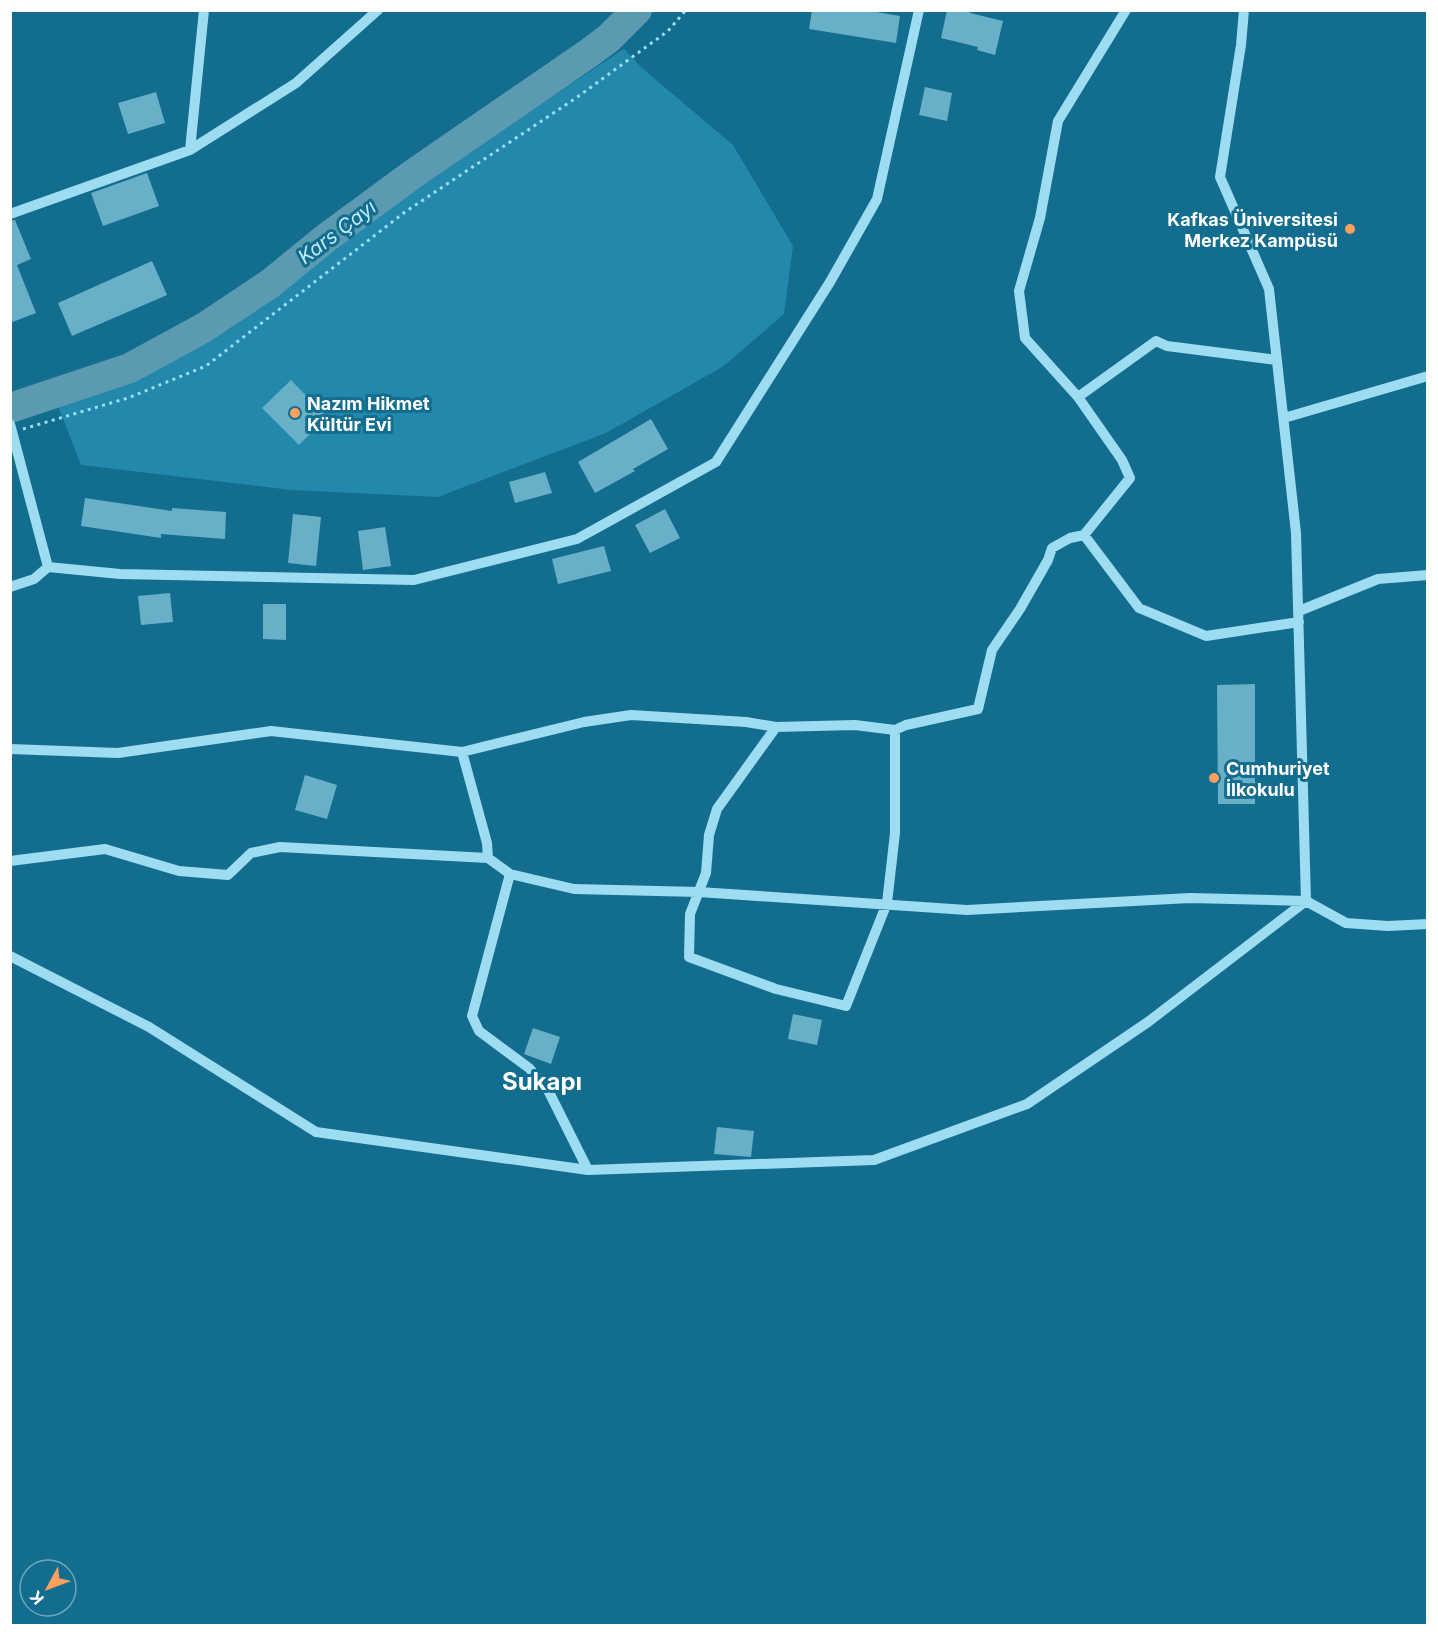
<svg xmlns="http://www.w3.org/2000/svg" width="1438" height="1636" font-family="Inter,sans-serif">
	<rect width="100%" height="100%" fill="#136d8f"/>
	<path fill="#2288ac" d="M624,49L642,68L733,145L793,246L784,314L724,366L606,433L438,497L291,490L81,465L58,406L141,378L230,329L403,195Z"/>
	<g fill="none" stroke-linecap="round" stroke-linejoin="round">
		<path stroke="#5b9ab1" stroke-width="30" d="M10,408L130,368L205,327L271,283L326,238L413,174L589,53L609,38L637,10"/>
	</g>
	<path fill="#68afc8" d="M812,10H864L900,16L896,43L809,29Z
		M947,10H970V13L1003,21L995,55L977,50L978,47L941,38Z
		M925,87L952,93L947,121L919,115Z
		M156,92L165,123L128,134L118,103Z
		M147,173L159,206L103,226L91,193Z
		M15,220L31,259L17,265L36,313L10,323V221Z
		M152,261L167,295L72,336L58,303Z
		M291,380L327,417L299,445L262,408Z
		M651,419L668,449L633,469L635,471L595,493L578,462Z
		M545,472L552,493L515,503L509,482Z
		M85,498L172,511V508L226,512L225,539L161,534V538L81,526Z
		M665,509L680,538L650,553L635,525Z
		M293,514L321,517L316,566L288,563Z
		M385,527L391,566L363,570L358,531Z
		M604,546L611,571L558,584L552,559Z
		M170,593L173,622L141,625L138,596Z
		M263,604H286V640L263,639Z
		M1255,684V804H1218L1217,685Z
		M305,775L337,785L327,819L295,810Z
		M793,1014L822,1020L817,1045L788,1039Z
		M533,1028L560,1037L551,1064L524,1054Z
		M717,1127L754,1131L751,1157L714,1154Z"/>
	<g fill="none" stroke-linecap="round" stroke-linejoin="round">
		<path stroke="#9edcf1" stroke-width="3" stroke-dasharray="3 4.5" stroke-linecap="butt" d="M23,429L128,398L206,366L405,212L576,98L668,31L686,10"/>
		<path stroke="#9edcf1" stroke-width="10" d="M190,150L204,10
			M10,214L190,150L296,83L378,10
			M1078,397L1156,341L1167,346L1277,360
			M1284,418L1428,376
			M10,424L48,567
			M1084,535L1139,608L1206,636L1299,622
			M10,587L34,579L48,567L120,574L414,580L577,539L716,462L830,282L877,199L919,10
			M1299,611L1378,579L1428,575
			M776,727L717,809L709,835L706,873L690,914L689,957L776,989L846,1006L887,903L895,833V730
			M10,749L118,753L271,731L462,752L584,722L631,715L746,722L776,727L855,725L895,730L906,725L978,709L992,650L1020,609L1048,560L1052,548L1070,538L1084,535L1130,478L1122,460L1078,397L1025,338L1019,291L1040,218L1058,121L1126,10
			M462,752L487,843L488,858
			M10,861L105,849L179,871L228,875L251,853L280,847L488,858L510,874L574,889L699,892L967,910L1190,898L1306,901L1346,923L1388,926L1428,924
			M510,874L472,1016L479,1031L529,1068L547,1088L588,1170
			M10,956L149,1027L316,1132L588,1170L874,1160L1027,1104L1148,1022L1306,901L1296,533L1269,289L1220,177L1241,45L1244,10"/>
	</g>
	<g fill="#ffa15e" stroke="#136d8f" stroke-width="2">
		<circle cx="1350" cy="229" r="6"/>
		<circle cx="295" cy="413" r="6"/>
		<circle cx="1214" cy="778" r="6"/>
	</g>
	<g text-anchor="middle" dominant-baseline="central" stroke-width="6" stroke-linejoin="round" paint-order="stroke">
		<g font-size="18" font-weight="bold" fill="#fff" stroke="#136d8f" text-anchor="start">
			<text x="1338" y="219" text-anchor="end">Kafkas Üniversitesi<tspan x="1338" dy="21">Merkez Kampüsü</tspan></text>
			<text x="307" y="403">Nazım Hikmet<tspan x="307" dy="21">Kültür Evi</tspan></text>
			<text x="1226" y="768">Cumhuriyet<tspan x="1226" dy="21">İlkokulu</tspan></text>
		</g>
		<g font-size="20" font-style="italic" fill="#bfebfa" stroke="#136d8f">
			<text transform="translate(337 232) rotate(-37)">Kars Çayı</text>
		</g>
		<g font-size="24" font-weight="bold" fill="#fff" stroke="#136d8f">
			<text x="542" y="1081">Sukapı</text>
		</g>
	</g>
	<rect width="1438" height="1636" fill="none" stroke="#ffffff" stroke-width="24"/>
	<g transform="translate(48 1588) rotate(229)"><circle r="28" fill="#136d8f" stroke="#71a7bc" stroke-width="1.5"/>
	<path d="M0-4.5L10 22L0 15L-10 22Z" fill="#ffa15e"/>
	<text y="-9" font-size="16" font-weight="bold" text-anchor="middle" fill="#ffffff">K</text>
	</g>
</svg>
